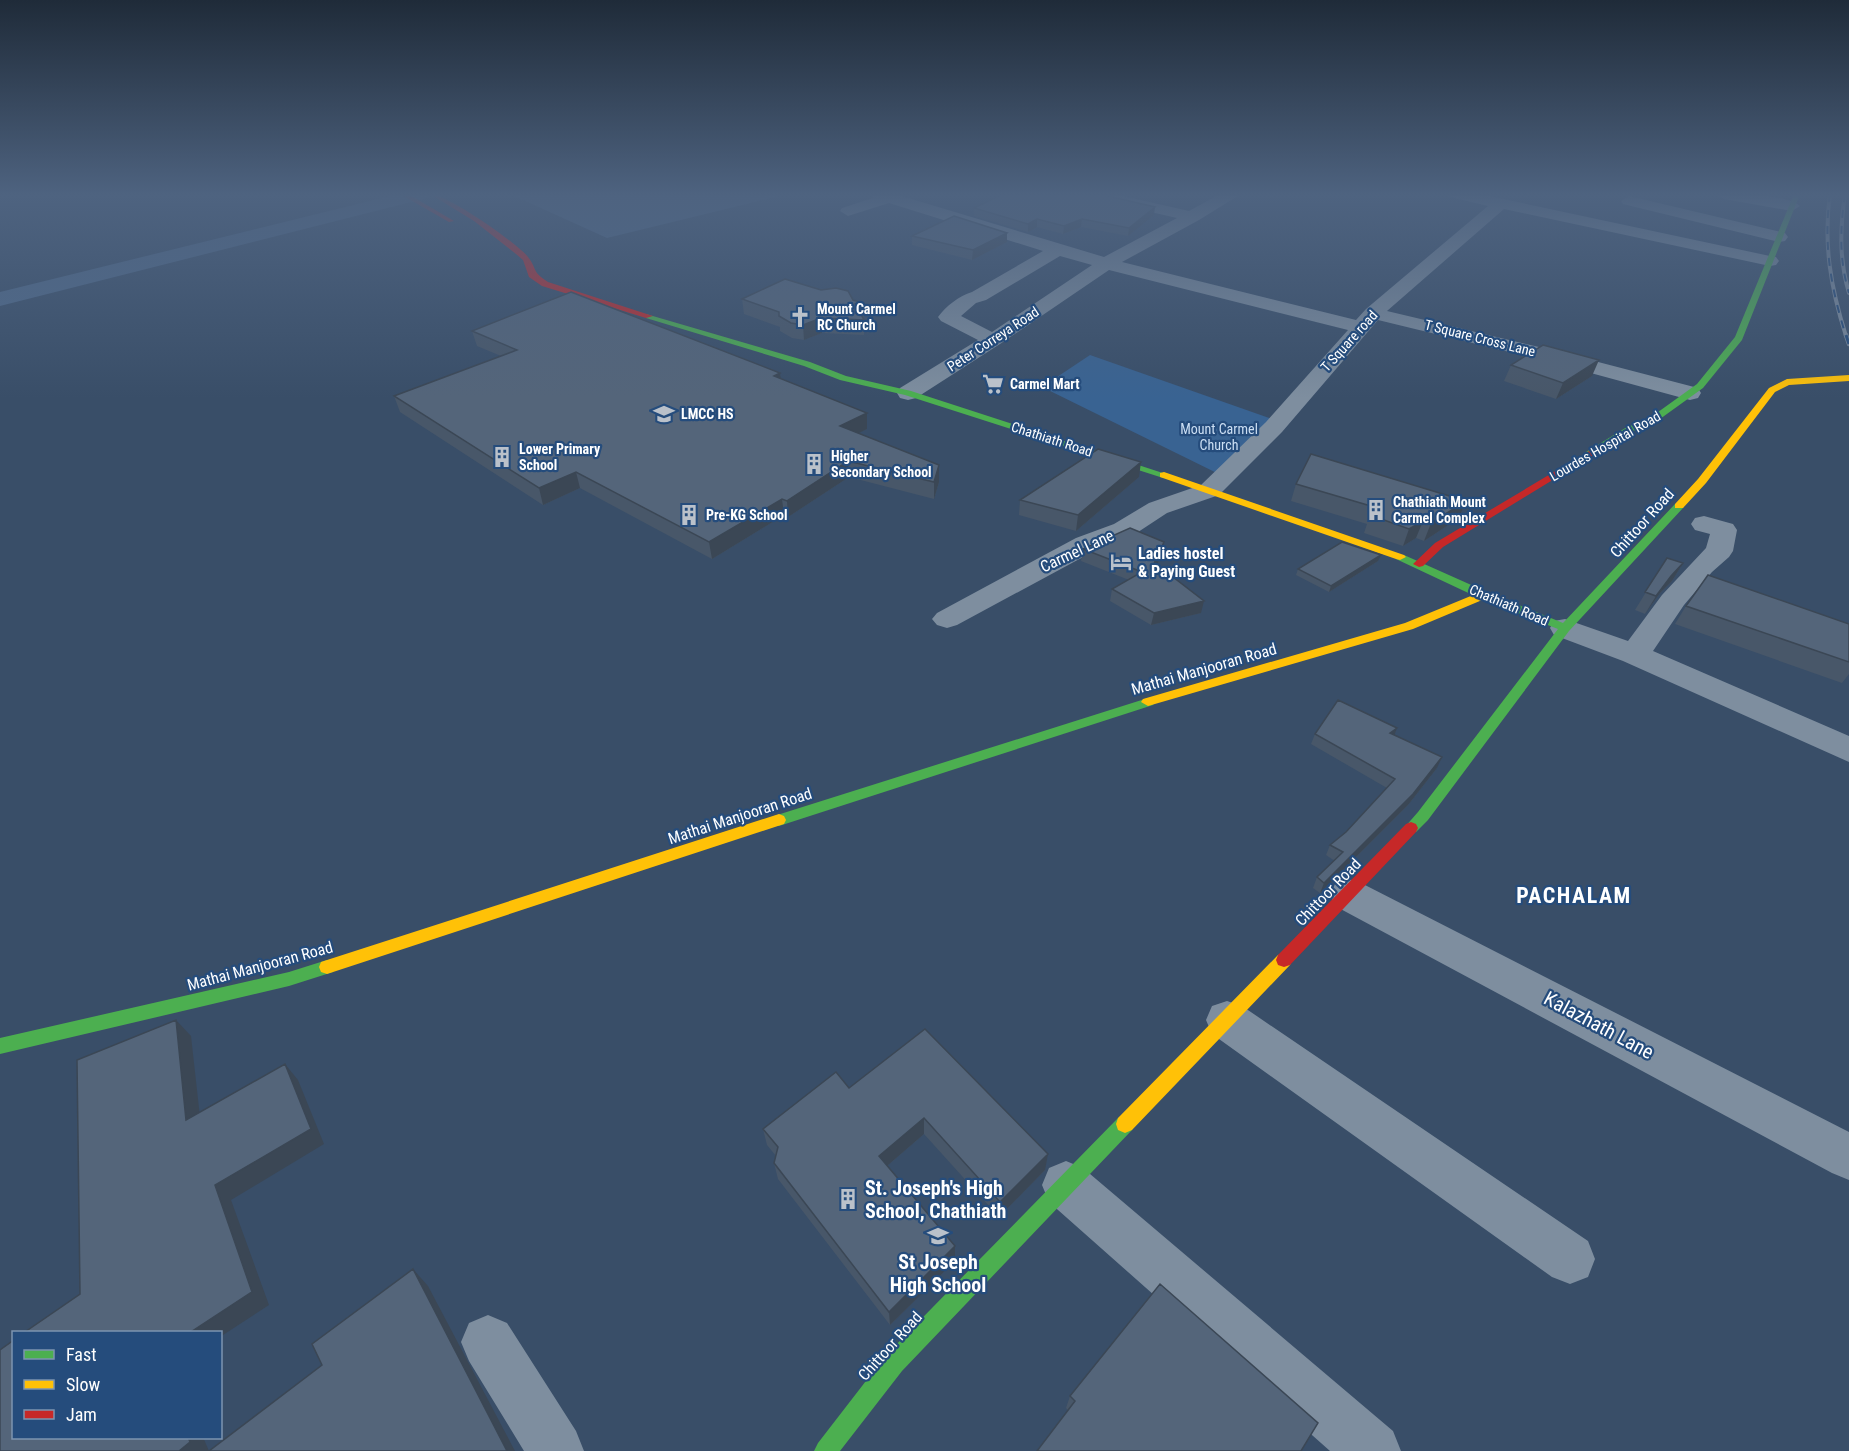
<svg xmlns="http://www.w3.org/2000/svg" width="1849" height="1451" font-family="'Roboto Condensed',sans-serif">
	<rect width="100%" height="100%" fill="#394e68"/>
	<path fill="#396392" d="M1090,355L1283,423L1229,479L1042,387Z"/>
	<path fill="#4f6a8b" d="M510,194H788L607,238Z"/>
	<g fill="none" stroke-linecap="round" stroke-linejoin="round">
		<path fill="#4f6a8b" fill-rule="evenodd" d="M398,194H430L427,198L0,306V292Z"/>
		<path fill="#7e8e9f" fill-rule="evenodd" d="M869,194H895L1104,257L1177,218L1085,197L1083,194H1114L1189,211L1220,194H1241L1199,220L1122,262L1356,320L1366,309L1488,206L1450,197L1448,194H1480L1770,256L1776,257L1779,261L1776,265L1770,266L1504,209L1387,311L1556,351L1698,388L1701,393L1698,398L1690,400L1543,360L1378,320L1282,432L1219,495L1167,513L1132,536L1096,550L957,625L947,628L937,625L932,619L937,613L1076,538L1114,524L1149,503L1201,485L1266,422L1348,330L1109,270L1000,344L916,398L908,400L900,398L897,393L900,388L978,340L941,321L938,317C946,306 959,296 972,292L1043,251L889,203L848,216L840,211L842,208L873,198ZM1060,256L1092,265L992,332L961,316L976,303L986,300Z
			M1716,194C1733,194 1790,194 1800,206L1792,211L1724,199Z
			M1629,196L1785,233L1788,237L1785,241L1779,242L1623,204L1621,201Z
			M1704,516L1733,524L1737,530L1733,551L1729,557L1712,572L1684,605L1653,651L1849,736V762L1623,661L1554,635L1550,628L1554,621L1565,619L1628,641L1662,595L1706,548L1710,534L1695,530L1691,524L1695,518Z
			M1349,879L1363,884L1849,1132V1180L1832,1173L1335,906L1330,895L1335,884Z
			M1227,1001L1242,1006L1588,1241L1595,1259L1588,1277L1570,1284L1552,1277L1212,1034L1206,1020L1212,1006Z
			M1066,1161L1083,1168L1393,1431L1401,1451H1330L1049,1202L1042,1185L1049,1168Z
			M488,1315L507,1323L576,1431L584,1451H524L469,1361L461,1342L469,1323Z"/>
		<path fill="#4caf50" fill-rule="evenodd" d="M1794,194H1800L1742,340L1703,388L1653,424L1633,431L1592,456H1586V452L1627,427L1647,420L1697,384L1735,337Z
			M646,314L810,362L846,376L911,391L1169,475L1164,478L1160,477L905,395L840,380L804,366L646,318Z
			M1679,503L1684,506L1683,508L1569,631L1428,820L1416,832H1406L1404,828L1418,812L1558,629L1479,598L1396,559V555H1404L1487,592L1563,623L1675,504Z
			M1148,698L1153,699L1155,702L1153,705L779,826L774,824L772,820L774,816Z
			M327,960L333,962L335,967L333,972L289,986L0,1054V1038L289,972Z
			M1125,1115L1132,1118L1134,1124L1132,1130L902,1371L840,1451H814L818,1443L886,1355L1118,1118Z"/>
		<path fill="#ffc107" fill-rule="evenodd" d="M1849,375V381L1789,385L1775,392L1706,483L1683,508H1675V504L1698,479L1769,388L1787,379Z
			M1164,472L1404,555L1406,557L1400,560L1396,559L1160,477V473Z
			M1483,591L1487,592L1489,595L1487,598L1413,629L1148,706L1141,702L1143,699L1405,623Z
			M779,814L784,816L786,820L784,824L327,974L321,972L319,967L321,962L327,960Z
			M1284,953L1290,955L1292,960L1290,965L1132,1130L1125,1133L1118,1130L1116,1124L1118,1118L1278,955Z"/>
		<path fill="#c62828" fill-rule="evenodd" d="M400,194H408L454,221L449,222Z
			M430,194C447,194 517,243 528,257C538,270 531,271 548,282L653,316L646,318L542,286L529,277L523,260L516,254L474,221Z
			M1589,451L1594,454L1592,456L1443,547L1423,566L1419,567L1413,564L1435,543Z
			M1411,822L1416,824L1418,828L1416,832L1290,965L1284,967L1278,965L1276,960L1278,955L1406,824Z"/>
		<defs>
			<path id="rail-far1" d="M1830,194C1823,244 1831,289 1846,336
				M1845,194C1840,228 1839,260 1849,293"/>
			<path id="rail" d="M1846,335L1849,344"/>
		</defs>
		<use href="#rail-far1" stroke="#7f8e9f" stroke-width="4"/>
		<use href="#rail" stroke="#7f8e9f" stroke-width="4.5"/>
		<use href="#rail-far1" stroke="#254c7c" stroke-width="2" stroke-dasharray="8" stroke-linecap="butt"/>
		<use href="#rail" stroke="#254c7c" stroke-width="3" stroke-dasharray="10" stroke-linecap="butt"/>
	</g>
	<path fill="#485769" d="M1126,194H1146L1142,198Z
		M974,208L1154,215L1128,236L1081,227L1063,234L1037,227L1028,232L974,216Z
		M1007,233V242L972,260L912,245V236Z
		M742,299L861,315L864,320V335L822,333L804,340L792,338L780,331V327L744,314Z
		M472,331L781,379L867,429L858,433L939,482L934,499L849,477L788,517L784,515L712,559L580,488L543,505L400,412L394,396L501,356L477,346Z
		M1511,365L1592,376L1556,399L1504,381Z
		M1139,477L1076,531L1019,515L1020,500Z
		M1296,484L1466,501L1459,518L1424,541L1416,538L1403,546L1364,533L1367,524L1291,501Z
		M1083,549L1162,554L1157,565L1201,613L1151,625L1110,601L1112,589L1129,580L1081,561Z
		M1667,558L1683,563L1672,581L1660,593L1645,614L1635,610Z
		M1378,561L1329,592L1296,575L1298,569Z
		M1686,606L1849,624V674L1842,683L1675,624Z
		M1397,728L1394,735L1437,768L1408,805L1320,893L1313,888L1317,877L1335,861L1326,855L1330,845L1346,832L1387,788L1311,744L1315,734Z
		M925,1029L1045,1170L999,1217L924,1134L887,1166L955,1246V1261L890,1325L778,1179L774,1163L776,1156L767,1145L763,1129L849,1088Z
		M1070,1396L1301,1451L1068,1410L1066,1408Z"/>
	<path fill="#3b4755" d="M1155,207L1154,215L1128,236L1129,228Z
		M1037,219V227L1028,232V224Z
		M1082,219L1081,227L1063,234L1064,226Z
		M1007,233V242L972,260L973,250Z
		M860,302L861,317L855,304Z
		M821,318L822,333L804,340L803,325Z
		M1599,360L1592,376L1556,399L1563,383Z
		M780,373L782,388L774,376Z
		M867,413V429L841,442L840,426Z
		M848,461L849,477L788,517L787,501Z
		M1141,462L1139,477L1076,531L1078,515Z
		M939,465V482L934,499V482Z
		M576,472L580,488L543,505L539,488Z
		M782,499L784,515L712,559L709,542Z
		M1466,501L1459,518L1424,541L1431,523Z
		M1423,521L1416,538L1403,546L1409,529Z
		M1164,542L1162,554L1151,578L1153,566Z
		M1381,555L1378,561L1329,592L1331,586Z
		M1683,563L1672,581L1660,593L1645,614L1656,596L1671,576Z
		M1204,601L1201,613L1151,625L1154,613Z
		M1397,728L1393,739L1390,733Z
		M1442,757L1437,768L1408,805L1320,893L1324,883Z
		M176,1020L191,1036L202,1135L186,1120Z
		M285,1064L298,1080L324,1144L231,1200L269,1305L220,1337V1332H191L215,1185Z
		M924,1118V1134L880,1172L879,1156Z
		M1048,1154L1045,1170L999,1217L1000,1202Z
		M955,1246V1261L890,1325L889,1312Z
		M413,1269L428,1286L515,1451H507Z
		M188,1437H203L209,1451H179Z"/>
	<path fill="#54657a" stroke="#3b4755" stroke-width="1.5" d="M1003,194H1099L1155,207L1129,228L1082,219L1064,226L1037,219L1028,224L974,208Z
		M954,216L1007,233L973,250L912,236Z
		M785,279L821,290L836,288L848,291L853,300L860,302L855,304L864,320L821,318L803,325L791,323L779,316V312L742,299Z
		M571,292L780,373L774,376L867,413L840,426L939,465L934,482L848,461L787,501L782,499L709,542L576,472L539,488L394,396L517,350L472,331Z
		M1543,345L1599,360L1563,383L1511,365Z
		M1098,449L1141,462L1078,515L1020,500Z
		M1311,454L1466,501L1431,523L1423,521L1409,529L1370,515L1381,509L1296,484Z
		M1130,528L1164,542L1153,566L1156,564L1204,601L1154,613L1112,589L1142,572L1083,549Z
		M1342,542L1381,555L1331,586L1298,569Z
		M1667,558L1683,563L1671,576L1656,596L1645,592Z
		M1708,575L1849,624V662L1686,606Z
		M1338,700L1397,728L1390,733L1442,757L1413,794L1324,883L1317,877L1343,852L1330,845L1346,832L1395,779L1315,734Z
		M176,1020L186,1120L285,1064L311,1129L215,1185L252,1292L191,1332H25L80,1294L77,1060Z
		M925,1029L1048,1154L1000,1202L924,1118L879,1156L955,1246L889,1312L774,1163L778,1147L763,1129L836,1072L849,1088Z
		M413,1269L507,1451H209L322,1365L312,1344Z
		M1160,1284L1318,1423L1301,1451H1037L1075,1401L1070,1396Z
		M14,1340V1437H188L190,1442L179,1451H0V1350Z"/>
	<linearGradient id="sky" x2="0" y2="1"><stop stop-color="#1f2b39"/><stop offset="0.49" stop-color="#4e6380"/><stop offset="1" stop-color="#4e6380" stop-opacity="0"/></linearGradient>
	<rect width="1849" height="398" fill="url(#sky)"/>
	<defs>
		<symbol id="church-bare" viewBox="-9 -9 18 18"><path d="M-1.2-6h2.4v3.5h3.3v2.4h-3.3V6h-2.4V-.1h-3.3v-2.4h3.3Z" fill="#bac1ca" stroke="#254c7c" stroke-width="2.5" paint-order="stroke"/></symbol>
		<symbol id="supermarket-bare" viewBox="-9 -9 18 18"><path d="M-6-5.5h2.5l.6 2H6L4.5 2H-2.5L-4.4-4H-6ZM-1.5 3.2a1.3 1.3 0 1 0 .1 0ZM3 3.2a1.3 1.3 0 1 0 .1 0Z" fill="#bac1ca" stroke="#254c7c" stroke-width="2.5" paint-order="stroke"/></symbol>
		<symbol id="school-bare" viewBox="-9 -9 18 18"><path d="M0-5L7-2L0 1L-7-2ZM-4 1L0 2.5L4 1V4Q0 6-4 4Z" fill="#bac1ca" stroke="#254c7c" stroke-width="2.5" paint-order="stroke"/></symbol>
		<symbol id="building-bare" viewBox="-9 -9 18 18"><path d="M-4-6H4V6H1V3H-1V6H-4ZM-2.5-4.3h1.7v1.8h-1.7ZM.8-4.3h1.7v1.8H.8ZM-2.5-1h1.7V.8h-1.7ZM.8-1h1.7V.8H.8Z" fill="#bac1ca" stroke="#254c7c" stroke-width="2.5" paint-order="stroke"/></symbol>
		<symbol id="hotel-bare" viewBox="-9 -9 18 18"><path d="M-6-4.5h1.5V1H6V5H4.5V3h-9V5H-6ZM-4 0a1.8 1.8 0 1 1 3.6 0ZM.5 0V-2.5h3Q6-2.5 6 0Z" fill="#bac1ca" stroke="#254c7c" stroke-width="2.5" paint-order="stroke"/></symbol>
	</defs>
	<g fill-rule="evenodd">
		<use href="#church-bare" x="785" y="302" width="30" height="30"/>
		<use href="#supermarket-bare" x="978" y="369" width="30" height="30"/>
		<use href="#school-bare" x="649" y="399" width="30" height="30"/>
		<use href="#building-bare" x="487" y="442" width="30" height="30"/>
		<use href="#building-bare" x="799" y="449" width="30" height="30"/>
		<use href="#building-bare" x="1361" y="495" width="30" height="30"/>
		<use href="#building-bare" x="674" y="500" width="30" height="30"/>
		<use href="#hotel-bare" x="1106" y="547" width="30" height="30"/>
		<use href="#building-bare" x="833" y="1184" width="30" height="30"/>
		<use href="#school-bare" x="923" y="1221" width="30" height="30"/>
	</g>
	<g text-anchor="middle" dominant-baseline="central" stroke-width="4.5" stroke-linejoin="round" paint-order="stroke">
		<g font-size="14" font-weight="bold" fill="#fff" stroke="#254c7c" text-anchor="start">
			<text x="817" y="309">Mount Carmel<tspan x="817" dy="16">RC Church</tspan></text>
			<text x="1010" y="384">Carmel Mart</text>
			<text x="681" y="414">LMCC HS</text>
			<text x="519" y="449">Lower Primary<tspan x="519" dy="16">School</tspan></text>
			<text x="831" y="456">Higher<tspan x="831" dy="16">Secondary School</tspan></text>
			<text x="1393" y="502">Chathiath Mount<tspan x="1393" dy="16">Carmel Complex</tspan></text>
			<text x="706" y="515">Pre-KG School</text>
		</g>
		<g font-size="14" fill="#fff" stroke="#254c7c">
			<text transform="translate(1480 338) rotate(14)">T Square Cross Lane</text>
			<text transform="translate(993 339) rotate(-33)">Peter Correya Road</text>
			<text transform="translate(1349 341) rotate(-48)">T Square road</text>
			<text transform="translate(1052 439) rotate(18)">Chathiath Road</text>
			<text transform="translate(1605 446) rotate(-30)">Lourdes Hospital Road</text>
			<text transform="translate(1509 605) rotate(23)">Chathiath Road</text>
		</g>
		<g font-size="14" fill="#ccdff4" stroke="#254c7c">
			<text x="1219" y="429">Mount Carmel<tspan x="1219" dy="16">Church</tspan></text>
		</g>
		<g font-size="16" fill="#fff" stroke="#254c7c">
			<text transform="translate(1642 523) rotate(-48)">Chittoor Road</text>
			<text transform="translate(1077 551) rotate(-25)">Carmel Lane</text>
			<text transform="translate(1204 669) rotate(-16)">Mathai Manjooran Road</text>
			<text transform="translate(740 816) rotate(-18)">Mathai Manjooran Road</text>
			<text transform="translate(1328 892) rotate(-46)">Chittoor Road</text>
			<text transform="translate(260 966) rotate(-15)">Mathai Manjooran Road</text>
			<text transform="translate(890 1346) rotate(-48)">Chittoor Road</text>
		</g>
		<g font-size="16" font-weight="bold" fill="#fff" stroke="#254c7c" text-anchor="start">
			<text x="1138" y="553">Ladies hostel<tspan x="1138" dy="18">&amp; Paying Guest</tspan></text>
		</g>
		<g font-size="20" fill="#fff" stroke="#254c7c">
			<text transform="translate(1599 1025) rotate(28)">Kalazhath Lane</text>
		</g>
		<g font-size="20" font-weight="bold" fill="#fff" stroke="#254c7c" text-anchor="start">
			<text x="865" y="1188">St. Joseph's High<tspan x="865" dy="23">School, Chathiath</tspan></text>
			<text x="938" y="1262" text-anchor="middle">St Joseph<tspan x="938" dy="23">High School</tspan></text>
		</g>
		<g font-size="22" font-weight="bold" letter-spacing="1.5" fill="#fff" stroke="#254c7c">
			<text x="1574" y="895">PACHALAM</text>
		</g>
	</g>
	<rect x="12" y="1331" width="210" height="108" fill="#254c7c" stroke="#7c94b0" stroke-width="1.5"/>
	<rect x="24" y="1350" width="30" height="9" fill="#4caf50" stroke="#7c94b0" stroke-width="1.5"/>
	<text x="66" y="1361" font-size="18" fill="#ffffff">Fast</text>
	<rect x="24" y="1380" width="30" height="9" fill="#ffc107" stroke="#7c94b0" stroke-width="1.5"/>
	<text x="66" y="1391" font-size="18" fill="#ffffff">Slow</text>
	<rect x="24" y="1410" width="30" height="9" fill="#c62828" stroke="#7c94b0" stroke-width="1.5"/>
	<text x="66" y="1421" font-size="18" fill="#ffffff">Jam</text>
</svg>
